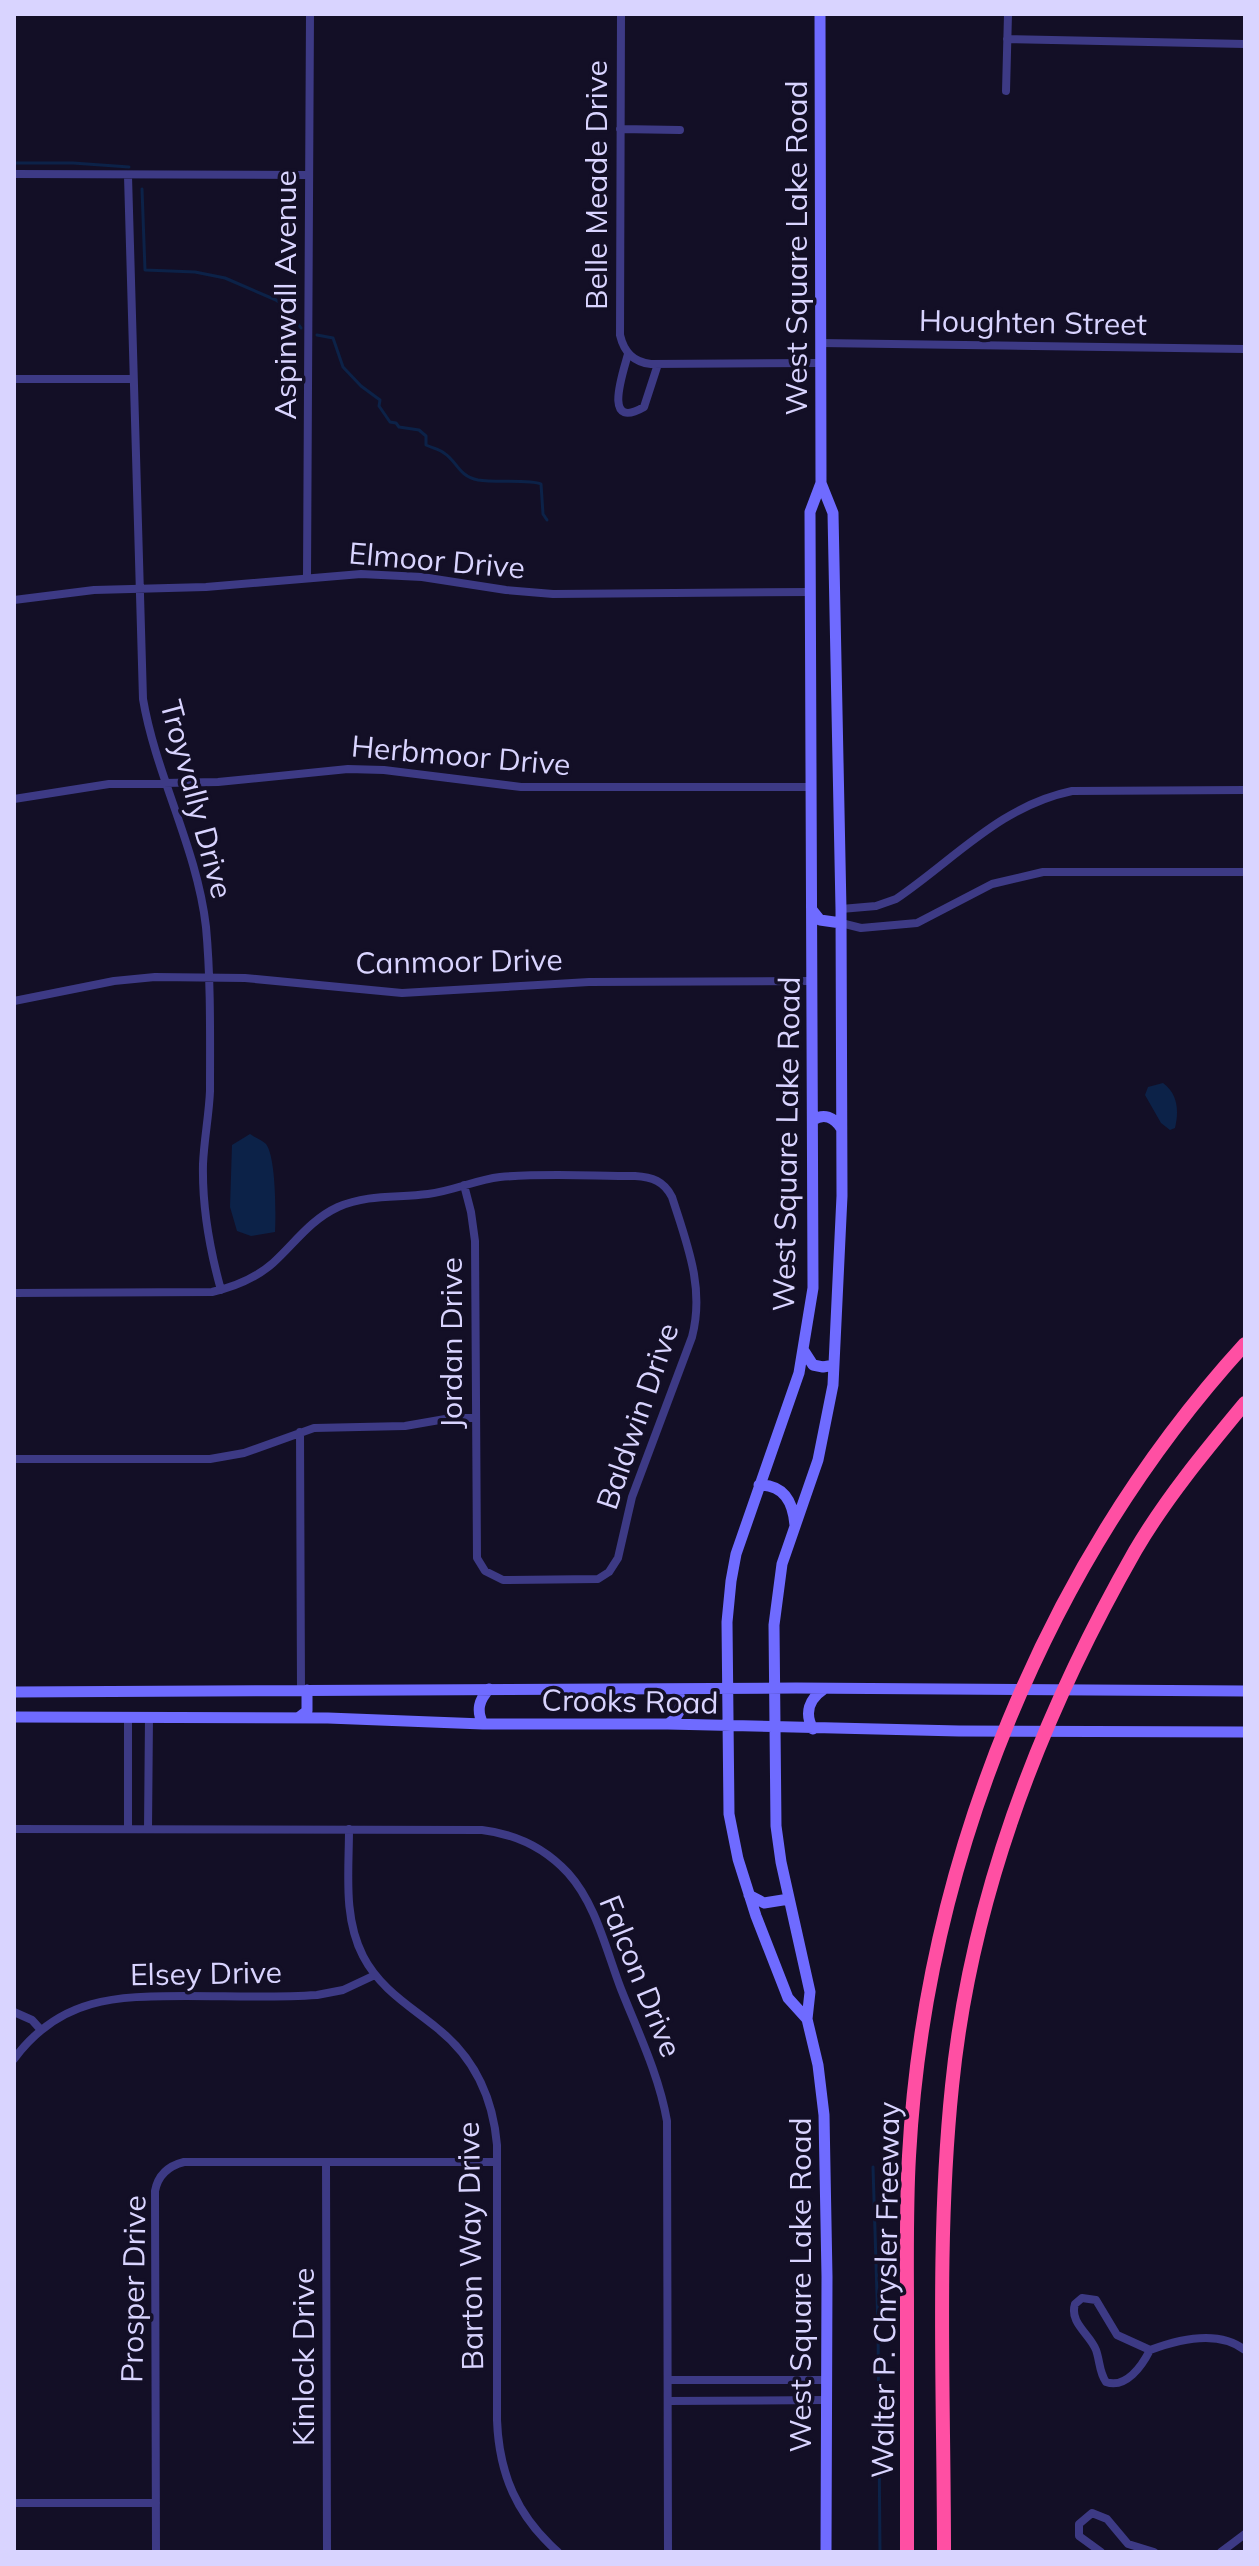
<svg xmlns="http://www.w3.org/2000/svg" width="1259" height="2566" font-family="Mulish,sans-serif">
	<rect width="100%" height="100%" fill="#130f26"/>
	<path fill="#0c2248" d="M1163,1083C1178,1094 1179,1111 1175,1128L1170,1130L1161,1123L1145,1095L1148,1087Z
		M250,1134C254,1137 262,1140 266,1144C276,1157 276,1214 275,1232L251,1236L237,1231L230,1207L232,1145Z"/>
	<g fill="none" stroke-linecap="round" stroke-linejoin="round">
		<path stroke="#0c2248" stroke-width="3" d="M14,163H73L129,167
			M142,189L145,270L195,272L225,278L276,300L287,308L301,328
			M317,335L333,338L343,367L361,386L380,400L379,406L390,422L396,423L399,427L419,430L426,436V445C432,448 439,449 444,453C457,461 458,476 478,480C495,483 531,479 541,484L543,514L547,520
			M873,2167L878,2327L880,2552"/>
		<path stroke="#3d3a85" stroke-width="8" d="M621,14L620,335C624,352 633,362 651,364L820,363
			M1007,39L1245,44
			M1006,91L1008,14
			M620,129L680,130
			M14,174L309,175
			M128,176L143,699C156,776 197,848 206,927C211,981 210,1037 210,1091C209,1115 204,1140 203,1164C202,1208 209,1247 221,1290
			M820,343L1245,349
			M628,354C624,370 601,432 644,407L658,364
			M14,379H133
			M307,577L310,14
			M14,600L94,590L206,587L361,574L422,577L506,590L553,594L810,592
			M14,799L109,784L218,782L348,769L384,770L521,787H811
			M841,909L876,906L896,899C955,859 1000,806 1072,791L1245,790
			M841,923L861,928L917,923L992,884L1043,872H1245
			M14,1001L114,981L155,977L245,978L402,993L589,982L812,981
			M14,1293L212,1292C234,1287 256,1278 273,1263C295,1243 310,1220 338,1207C368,1194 397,1198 428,1194C453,1191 475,1180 500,1177C544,1173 591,1176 635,1176C652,1177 664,1181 672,1197C687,1244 705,1288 692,1337L632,1497L618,1558L609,1572L598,1579L503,1580L485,1571L477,1558L475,1241L471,1212L464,1185
			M300,1432L301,1690
			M14,1459H210L244,1453L314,1428L405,1426L451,1418H475
			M14,1829L482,1830C516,1834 545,1848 568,1873C596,1904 606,1950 621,1989C638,2032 659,2075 667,2121L668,2552
			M128,1829V1717
			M148,1829L149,1717
			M349,1829C349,1872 343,1917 363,1956C380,1989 410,2006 437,2028C475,2058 493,2098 497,2145V2420C499,2474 517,2516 558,2552
			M14,2012L32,2020L41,2030
			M14,2059C60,1997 116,1996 186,1996C230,1996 274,1998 317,1995L343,1990L375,1975
			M326,2162L327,2552
			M1150,2350C1142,2366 1126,2389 1106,2382C1099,2372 1100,2361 1096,2350C1090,2334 1069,2323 1075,2304L1082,2298L1096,2300L1117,2335L1150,2350C1179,2339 1218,2329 1245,2350
			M668,2380H825
			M668,2401L825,2400
			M14,2503H156
			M156,2552L155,2191C158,2175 168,2166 184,2162H497
			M1101,2552L1079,2536V2524L1092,2513L1107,2519L1128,2544L1154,2552
			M1221,2552L1245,2534"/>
		<path stroke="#6f6bff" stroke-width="11" d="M820,14L821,483L833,513L841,909L842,1196L833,1385L818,1460L782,1564L774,1625L776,1826L781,1862L810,1992L807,2019L818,2065L824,2115L827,2277L826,2552
			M812,910L820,920L841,923
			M813,1120C824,1113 834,1117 841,1128
			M804,1351L813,1365L823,1367L834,1365
			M759,1485C784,1485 793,1502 795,1525
			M14,1692L796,1688L1245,1691
			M14,1717L328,1718L483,1724H668L959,1731L1245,1732
			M298,1718L307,1711V1690
			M483,1724C476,1710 479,1700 489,1689
			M668,1724C681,1716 684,1703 676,1689
			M813,1729C804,1713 809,1699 824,1689
			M749,1895L764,1903L789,1899
			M807,2019L788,1998L756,1916L738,1859L729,1814L727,1622L731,1581L736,1554L799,1373L813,1288L810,512L821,483"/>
		<path stroke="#ff4fa3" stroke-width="14" d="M907,2552C907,2472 907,2392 907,2312C907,2260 906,2208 909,2156C925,1862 1046,1562 1245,1344
			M944,2552C944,2397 936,2240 952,2086C971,1896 1041,1716 1135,1551C1166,1498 1206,1450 1245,1403"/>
	</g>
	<g text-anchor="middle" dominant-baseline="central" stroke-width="7" stroke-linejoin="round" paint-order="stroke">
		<g font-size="30" fill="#d9d4ff" stroke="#130f26">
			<text transform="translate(596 185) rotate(-90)">Belle Meade Drive</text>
			<text transform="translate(796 248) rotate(-90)">West Square Lake Road</text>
			<text transform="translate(285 295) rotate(-90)">Aspinwall Avenue</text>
			<text transform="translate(1033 322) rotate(1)">Houghten Street</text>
			<text transform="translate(437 560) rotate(5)">Elmoor Drive</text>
			<text transform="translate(461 755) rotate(5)">Herbmoor Drive</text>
			<text transform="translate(197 799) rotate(75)">Troyvally Drive</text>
			<text transform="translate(459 961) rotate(-1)">Canmoor Drive</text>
			<text transform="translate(786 1144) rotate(-89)">West Square Lake Road</text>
			<text transform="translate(451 1343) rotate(-90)">Jordan Drive</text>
			<text transform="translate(637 1416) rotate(-71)">Baldwin Drive</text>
			<text transform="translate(630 1701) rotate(1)">Crooks Road</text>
			<text transform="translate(206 1973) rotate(-1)">Elsey Drive</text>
			<text transform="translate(641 1976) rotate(68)">Falcon Drive</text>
			<text transform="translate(470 2246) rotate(-91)">Barton Way Drive</text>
			<text transform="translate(800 2285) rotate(-90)">West Square Lake Road</text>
			<text transform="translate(133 2289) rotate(-89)">Prosper Drive</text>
			<text transform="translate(885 2290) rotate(-89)">Walter P. Chrysler Freeway</text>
			<text transform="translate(303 2357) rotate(-90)">Kinlock Drive</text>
		</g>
	</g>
	<rect width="1259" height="2566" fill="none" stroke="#d9d4ff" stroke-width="32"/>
</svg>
